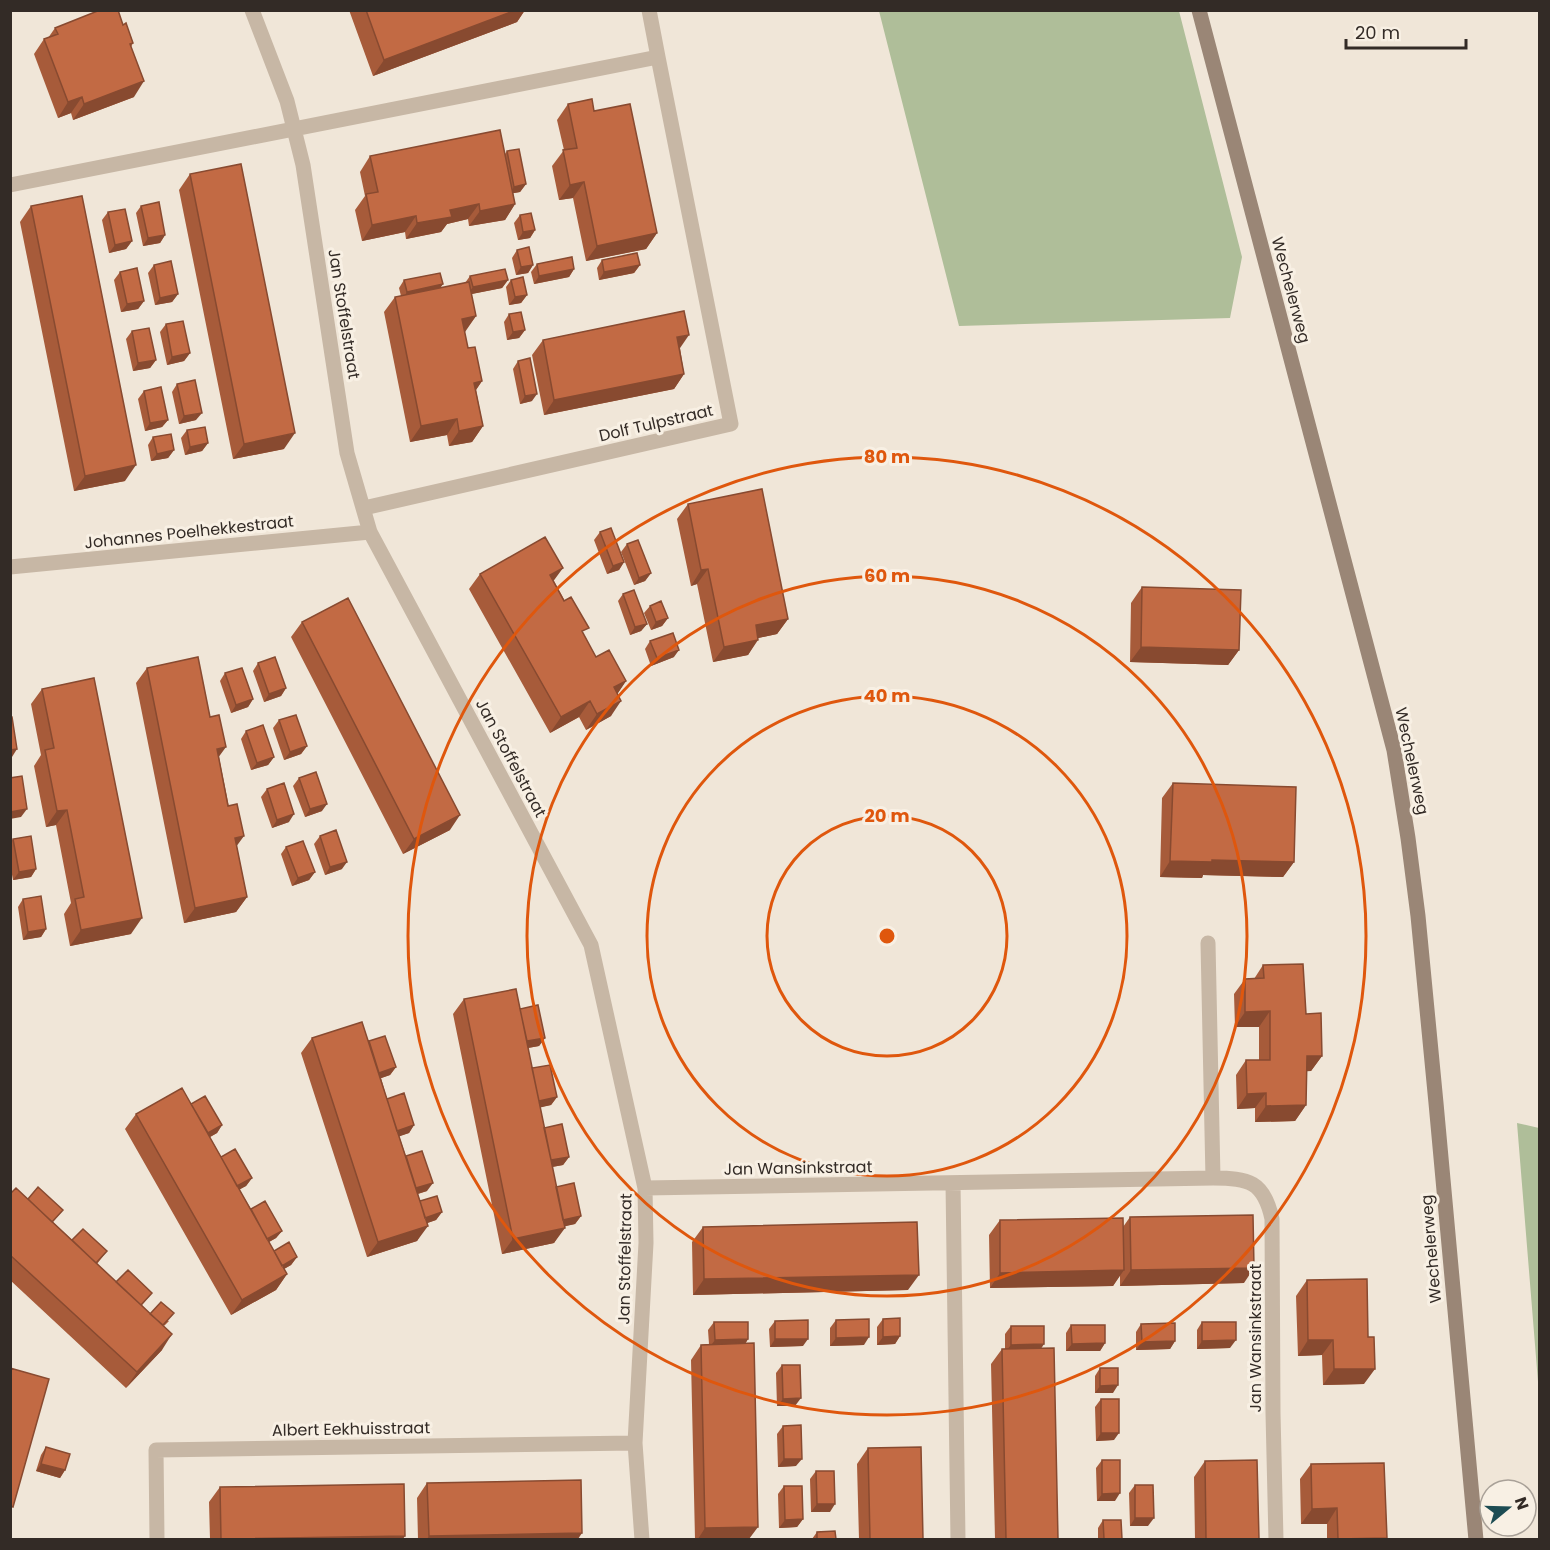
<svg xmlns="http://www.w3.org/2000/svg" width="1550" height="1550" font-family="Poppins,sans-serif">
	<rect width="100%" height="100%" fill="#f0e6d8"/>
	<path fill="#afbe99" d="M879,11H1179L1242,257L1230,318L959,326Z
		M1517,1123L1539,1128V1394Z"/>
	<g fill="none" stroke-linecap="round" stroke-linejoin="round">
		<path stroke="#c7b7a5" stroke-width="15" d="M252,10L287,101L303,165L347,453L370,532L591,945L645,1188L646,1243L635,1443L642,1540
			M649,10L658,57
			M10,185L658,57L731,424L364,508
			M10,567L370,532
			M1208,943L1213,1178
			M953,1183L958,1540
			M645,1188L1213,1178C1248,1178 1264,1181 1272,1219L1273,1413L1276,1540
			M157,1540L156,1450L635,1443"/>
		<path stroke="#9a8676" stroke-width="15" d="M1199,10L1394,750L1408,838L1418,916L1436,1103L1476,1540"/>
	</g>
	<path fill="#a75b3a" d="M349,10H525L517,22L373,76Z
		M123,25L133,43L131,47L134,97L73,120L71,113L58,118L34,54L44,39L48,38L55,28Z
		M568,104L594,111L657,233L646,249L586,261L573,198L559,200L552,166L564,150L557,120Z
		M507,151L526,184L520,192L513,193L515,204L505,220L469,226L468,219L447,224L441,232L406,239L405,232L362,241L355,210L365,196L360,172L370,156L505,154Z
		M190,174L284,449L233,459L179,190Z
		M31,206L125,481L74,491L20,222Z
		M141,206L165,235L160,243L143,246L136,213Z
		M108,212L132,241L126,249L109,253L102,220Z
		M520,215L535,230L530,238L518,240L514,223Z
		M517,250L533,265L528,273L516,275L512,258Z
		M602,260L640,265L634,273L599,280L597,268Z
		M537,264L574,269L569,277L534,284L531,272Z
		M154,265L178,294L172,302L155,305L148,273Z
		M120,272L144,301L138,309L121,312L114,280Z
		M470,276L508,280L502,288L471,294L476,316L464,332L468,348L482,381L476,390L483,426L472,442L449,446L447,435L410,442L384,312L395,297L401,296L399,288L404,280L443,284L440,288L465,283Z
		M511,280L527,295L521,303L509,305L506,287Z
		M509,314L525,330L519,338L507,340L504,322Z
		M166,324L190,353L184,361L167,365L160,332Z
		M132,331L156,360L150,368L133,371L126,339Z
		M543,340L680,348L684,374L674,389L544,415L532,355Z
		M518,361L532,401L520,404L513,369Z
		M177,384L196,420L179,424L172,392Z
		M144,391L168,420L162,427L145,431L138,399Z
		M187,430L208,443L202,451L185,455L181,438Z
		M153,437L174,450L168,458L151,461L148,445Z
		M688,504L788,619L777,634L758,638L748,655L713,662L697,584L691,586L677,519Z
		M600,532L624,562L619,570L607,574L594,540Z
		M627,544L651,573L645,581L634,585L621,552Z
		M480,574L554,581L596,657L626,681L617,694L611,716L586,730L579,717L550,733L469,589Z
		M1142,587L1239,650L1228,665L1130,662L1131,603Z
		M623,594L647,624L641,631L630,635L618,601Z
		M650,606L668,618L662,626L651,630L644,613Z
		M302,622L450,830L403,854L291,637Z
		M650,641L674,657L651,666L645,649Z
		M258,663L286,688L281,696L264,702L253,671Z
		M147,668L219,757L247,897L236,912L184,923L136,683Z
		M225,673L253,699L248,707L231,713L220,681Z
		M42,689L131,934L70,946L64,914L71,903L56,825L46,827L34,766L41,755L31,704Z
		M279,720L307,746L301,754L284,760L273,728Z
		M246,731L274,757L268,765L251,770L241,739Z
		M299,778L322,811L305,817L293,786Z
		M1173,783L1294,862L1283,877L1203,875L1202,878L1160,877L1162,798Z
		M267,789L289,822L272,828L261,797Z
		M320,836L342,869L325,875L314,844Z
		M13,839L36,869L31,877L13,880L10,864V843Z
		M286,847L315,872L309,880L292,886L281,854Z
		M23,899L46,929L41,937L23,940L18,907Z
		M1263,965L1306,1014L1322,1056L1311,1071H1306V1105L1295,1121L1255,1122V1108L1237,1109L1236,1075L1246,1060H1259V1027H1235L1234,994L1245,979H1254Z
		M464,999L520,1009L545,1038L539,1046L528,1048L532,1068L557,1097L551,1105L540,1107L544,1128L569,1157L563,1165L552,1167L556,1187L581,1216L575,1224L564,1226L554,1243L502,1254L453,1014Z
		M312,1038L369,1041L396,1067L390,1075L381,1078L387,1099L414,1125L409,1133L399,1136L406,1156L427,1191L418,1194L420,1201L442,1212L436,1220L427,1223L417,1241L367,1257L301,1053Z
		M191,1104L222,1125L217,1133L210,1137L221,1157L252,1178L246,1186L239,1189L251,1209L282,1231L276,1238L269,1242L274,1251L297,1257L291,1265L284,1269L287,1274L276,1290L231,1315L125,1129L136,1114Z
		M10,1194L63,1210L53,1222L72,1240L107,1251L97,1264L116,1282L152,1293L142,1305L150,1314L169,1321L164,1326L162,1350L126,1388L10,1280Z
		M1130,1217L1244,1283L1120,1286V1275L1113,1286L990,1288L989,1235L1000,1220L1123,1227Z
		M703,1227L908,1290L693,1295L692,1242Z
		M1307,1280L1364,1384L1323,1385L1322,1355L1298,1356L1296,1296Z
		M883,1319L900,1336L895,1344L877,1345V1327Z
		M836,1320L864,1345L830,1346V1328Z
		M775,1321L803,1346L770,1347L769,1329Z
		M714,1322L748,1339L745,1344L749,1539H695L691,1360L701,1345L709,1344L708,1330Z
		M1202,1322L1230,1348L1197,1349V1330Z
		M1141,1324L1175,1341L1170,1349L1136,1350V1332Z
		M1071,1325L1105,1343L1100,1351H1066V1333Z
		M1011,1326L1041,1348L1058,1539H995L991,1364L1002,1349H1005V1334Z
		M782,1365L795,1406H777L776,1373Z
		M1100,1368L1113,1393H1095V1376Z
		M1101,1399L1114,1440L1096,1441L1095,1407Z
		M783,1426L796,1466L778,1467L777,1434Z
		M46,1447L65,1470L60,1478L36,1471L41,1455Z
		M868,1448L923,1539H859L857,1464Z
		M1102,1460L1115,1501H1097L1096,1468Z
		M1205,1461L1259,1539H1195L1194,1477Z
		M1311,1464L1386,1539H1327V1524H1301L1300,1479Z
		M816,1471L830,1512H811L810,1479Z
		M427,1483L578,1539H418L417,1498Z
		M1135,1485L1148,1526H1130L1129,1493Z
		M784,1486L803,1519L797,1527L779,1528L778,1494Z
		M220,1487L403,1539H210L209,1502Z
		M1103,1520L1122,1539H1098V1528Z
		M817,1532L836,1539H812Z"/>
	<path fill="#884a30" d="M516,10H525L517,22L373,76L384,60Z
		M144,81L134,97L73,120L84,104Z
		M82,97L71,113L58,118L68,102Z
		M584,182L573,198L559,200L570,185Z
		M526,184L520,192L509,194L514,187Z
		M479,204L468,219L447,224L441,232L406,239L417,223L450,210Z
		M515,204L505,220L469,226L480,211Z
		M416,216L405,232L362,241L372,225Z
		M535,230L530,238L518,240L523,232Z
		M657,233L646,249L586,261L597,246Z
		M165,235L160,243L143,246L148,238Z
		M132,241L126,249L109,253L115,245Z
		M533,265L528,273L516,275L521,267Z
		M640,265L634,273L599,280L604,272Z
		M574,269L569,277L534,284L539,276Z
		M508,280L502,288L467,295L473,287Z
		M443,284L437,292L402,300L407,292Z
		M178,294L172,302L155,305L160,298Z
		M527,295L521,303L509,305L515,297Z
		M144,301L138,309L121,312L127,304Z
		M476,316L465,332L451,334L462,319Z
		M525,330L519,338L507,340L513,332Z
		M689,335L678,351L677,337Z
		M190,353L184,361L167,365L172,357Z
		M156,360L150,368L133,371L138,363Z
		M684,374L674,389L544,415L554,400Z
		M482,381L471,397L474,383Z
		M537,394L532,401L520,404L525,396Z
		M202,413L196,420L179,424L184,416Z
		M457,419L447,435L410,442L421,426Z
		M168,420L162,427L145,431L150,423Z
		M483,426L472,442L449,446L459,431Z
		M295,433L284,449L233,459L244,444Z
		M208,443L202,451L185,455L190,447Z
		M174,450L168,458L151,461L157,454Z
		M136,465L125,481L74,491L85,476Z
		M624,562L619,570L607,574L613,566Z
		M563,568L552,583L550,575Z
		M708,569L697,584L691,586L701,570Z
		M651,573L645,581L634,585L639,578Z
		M668,618L662,626L651,630L656,622Z
		M788,619L777,634L745,641L756,625Z
		M647,624L641,631L630,635L635,627Z
		M758,640L748,655L713,662L724,647Z
		M1141,647L1239,650L1228,665L1130,662Z
		M679,650L674,657L651,666L657,658Z
		M626,681L616,696L614,687Z
		M286,688L281,696L264,702L269,694Z
		M253,699L248,707L231,713L236,705Z
		M590,701L579,717L550,733L561,717Z
		M621,701L611,716L586,730L597,714Z
		M307,746L301,754L284,760L290,752Z
		M226,747L215,762L217,749Z
		M17,749L12,757H10V750Z
		M274,757L268,765L251,770L257,763Z
		M327,804L322,811L305,817L310,809Z
		M27,809L21,817L10,819V812Z
		M67,810L56,825L46,827L57,811Z
		M294,814L289,822L272,828L277,820Z
		M460,815L450,830L403,854L414,839Z
		M244,836L233,851L235,838Z
		M1212,860L1294,862L1283,877L1203,875L1202,878L1160,877L1170,861Z
		M347,862L342,869L325,875L330,867Z
		M36,869L31,877L13,880L19,872Z
		M315,872L309,880L292,886L298,878Z
		M247,897L236,912L184,923L195,908Z
		M142,918L131,934L70,946L81,930Z
		M46,929L41,937L23,940L28,932Z
		M1270,1011L1259,1027H1235L1245,1012Z
		M545,1038L539,1046L522,1049L527,1041Z
		M1307,1056H1322L1311,1071L1296,1072Z
		M396,1067L390,1075L373,1081L379,1073Z
		M1266,1093L1255,1108L1237,1109L1247,1094Z
		M557,1097L551,1105L534,1109L539,1101Z
		M1306,1105L1295,1121L1255,1122L1266,1106Z
		M222,1125L217,1133L201,1142L206,1134Z
		M414,1125L409,1133L392,1139L397,1131Z
		M569,1157L563,1165L546,1168L551,1160Z
		M252,1178L246,1186L230,1195L236,1187Z
		M433,1183L427,1191L410,1196L415,1188Z
		M442,1212L436,1220L419,1226L425,1218Z
		M581,1216L575,1224L558,1228L563,1220Z
		M428,1226L417,1241L367,1257L378,1242Z
		M565,1228L554,1243L502,1254L513,1239Z
		M282,1231L276,1238L260,1247L266,1240Z
		M297,1257L291,1265L275,1274L281,1266Z
		M1254,1268L1244,1283L1120,1286L1131,1270Z
		M1124,1270L1113,1286L990,1288L1000,1273Z
		M287,1274L276,1290L231,1315L242,1300Z
		M919,1275L908,1290L693,1295L704,1279Z
		M172,1334L162,1350L126,1388L137,1372Z
		M900,1336L895,1344L877,1345L883,1337Z
		M869,1337L864,1345L830,1346L836,1338Z
		M748,1339L743,1347L709,1348L715,1340Z
		M775,1339H808L803,1346L770,1347Z
		M1236,1340L1230,1348L1197,1349L1202,1341Z
		M1308,1340H1333L1322,1355L1298,1356Z
		M1175,1341L1170,1349L1136,1350L1142,1342Z
		M1105,1343L1100,1351H1066L1072,1344Z
		M1044,1344L1039,1352H1005L1011,1345Z
		M1334,1369H1375L1364,1384L1323,1385Z
		M1118,1385L1113,1393H1095L1100,1386Z
		M801,1398L795,1406H777L783,1399Z
		M1101,1433H1119L1114,1440L1096,1441Z
		M784,1459H802L796,1466L778,1467Z
		M41,1464L65,1470L60,1478L36,1471Z
		M1120,1493L1115,1501H1097L1102,1494Z
		M817,1504H835L830,1512H811Z
		M1337,1508L1327,1524H1301L1312,1509Z
		M1135,1518H1154L1148,1526H1130Z
		M803,1519L797,1527L779,1528L785,1520Z
		M758,1527L749,1539H698L705,1528Z
		M582,1533L578,1539H427L429,1536Z
		M405,1536L403,1539H245Z
		M1387,1538L1386,1539H1337H1338Z"/>
	<path fill="#c26a44" stroke="#884a30" stroke-width="1.5" d="M100,10H118L123,25L126,23L133,43L130,44L144,81L84,104L82,97L68,102L44,39L58,34L55,28Z
		M366,10H516L384,60Z
		M592,99L594,111L630,104L657,233L597,246L584,182L570,185L563,150L577,148L568,104Z
		M500,130L515,204L480,211L479,204L450,210L452,217L417,223L416,216L372,225L366,194L378,192L370,156Z
		M519,149L526,184L514,187L507,151Z
		M241,164L295,433L244,444L190,174Z
		M82,196L136,465L85,476L31,206Z
		M159,202L165,235L148,238L141,206Z
		M125,209L132,241L115,245L108,212Z
		M531,213L535,230L523,232L520,215Z
		M529,247L533,265L521,267L517,250Z
		M637,253L640,265L604,272L602,260Z
		M572,257L574,269L539,276L537,264Z
		M171,261L178,294L160,298L154,265Z
		M137,268L144,301L127,304L120,272Z
		M505,269L508,280L473,287L470,276Z
		M440,273L443,284L407,292L404,280Z
		M523,277L527,295L515,297L511,280Z
		M469,282L476,316L462,319L468,348L475,347L482,381L474,383L483,426L459,431L457,419L421,426L395,297Z
		M684,311L689,335L677,337L684,374L554,400L543,340Z
		M521,312L525,330L513,332L509,314Z
		M183,321L190,353L172,357L166,324Z
		M149,328L156,360L138,363L132,331Z
		M530,358L537,394L525,396L518,361Z
		M195,380L202,413L184,416L177,384Z
		M161,387L168,420L150,423L144,391Z
		M205,427L208,443L190,447L187,430Z
		M171,434L174,450L157,454L153,437Z
		M762,489L788,619L756,625L758,640L724,647L708,569L701,570L688,504Z
		M611,528L624,562L613,566L600,532Z
		M545,537L563,568L550,575L564,601L571,597L589,628L582,631L596,657L609,650L626,681L614,687L621,701L597,714L590,701L561,717L480,574Z
		M638,540L651,573L639,578L627,544Z
		M1142,587L1241,590L1239,650L1141,647Z
		M634,590L647,624L635,627L623,594Z
		M348,598L460,815L414,839L302,622Z
		M661,601L668,618L656,622L650,606Z
		M673,633L679,650L657,658L650,641Z
		M198,657L210,717L219,715L226,747L217,749L228,806L237,804L244,836L235,838L247,897L195,908L147,668Z
		M275,657L286,688L269,694L258,663Z
		M242,668L253,699L236,705L225,673Z
		M94,678L142,918L81,930L75,899L84,897L67,810L57,811L45,750L54,748L42,689Z
		M296,715L307,746L290,752L279,720Z
		M10,717H12L17,749L10,750Z
		M263,725L274,757L257,763L246,731Z
		M316,772L327,804L310,809L299,778Z
		M22,776L27,809L10,812V778Z
		M284,783L294,814L277,820L267,789Z
		M1173,783L1296,787L1294,862L1212,860V862L1170,861Z
		M336,830L347,862L330,867L320,836Z
		M31,836L36,869L19,872L13,839Z
		M303,841L315,872L298,878L286,847Z
		M41,896L46,929L28,932L23,899Z
		M1303,964L1306,1014L1321,1013L1322,1056H1307L1306,1105L1266,1106V1093L1247,1094L1246,1060H1270V1011L1245,1012V979L1264,978L1263,965Z
		M516,989L565,1228L513,1239L464,999Z
		M538,1005L545,1038L527,1041L520,1009Z
		M362,1022L428,1226L378,1242L312,1038Z
		M385,1036L396,1067L379,1073L369,1041Z
		M550,1065L557,1097L539,1101L532,1068Z
		M182,1088L287,1274L242,1300L136,1114Z
		M404,1093L414,1125L397,1131L387,1099Z
		M205,1096L222,1125L208,1133L191,1104Z
		M562,1124L569,1157L551,1160L544,1128Z
		M235,1149L252,1178L237,1186L221,1157Z
		M422,1151L433,1183L416,1188L406,1156Z
		M574,1183L581,1216L563,1220L556,1187Z
		M38,1187L63,1210L52,1222L28,1199Z
		M16,1188L172,1334L137,1372L10,1255V1194Z
		M437,1196L442,1212L425,1218L420,1201Z
		M265,1201L282,1231L267,1239L251,1209Z
		M1253,1215L1254,1268L1131,1270L1130,1217Z
		M1123,1218L1124,1270L1000,1273V1220Z
		M917,1222L919,1275L704,1279L703,1227Z
		M83,1229L107,1251L96,1263L72,1240Z
		M289,1242L297,1257L282,1266L274,1251Z
		M128,1270L152,1293L141,1305L116,1282Z
		M1367,1279L1368,1337H1374L1375,1369H1334L1333,1340H1308L1307,1280Z
		M161,1302L174,1313L163,1325L150,1314Z
		M900,1318V1336L883,1337V1319Z
		M869,1319V1337L836,1338V1320Z
		M808,1320V1339H775V1321Z
		M714,1322H748V1339L715,1340Z
		M1202,1322H1236V1340L1202,1341Z
		M1175,1323V1341L1142,1342L1141,1324Z
		M1071,1325H1105V1343L1072,1344Z
		M1011,1326H1044V1344L1011,1345Z
		M754,1343L758,1527L705,1528L701,1345Z
		M1054,1348L1058,1539H1006L1002,1349Z
		M782,1365H800L801,1398L783,1399Z
		M10,1368L49,1379L13,1507L10,1506Z
		M1100,1368H1118V1385L1100,1386Z
		M1101,1399H1119V1433H1101Z
		M801,1425L802,1459H784L783,1426Z
		M46,1447L70,1454L65,1470L41,1464Z
		M921,1447L923,1539H870L868,1448Z
		M1102,1460H1120V1493L1102,1494Z
		M1257,1460L1259,1539H1206L1205,1461Z
		M1384,1463L1387,1538L1338,1539L1337,1508L1312,1509L1311,1464Z
		M816,1471H834L835,1504H817Z
		M581,1480L582,1533L429,1536L427,1483Z
		M404,1484L405,1536L221,1539L220,1487Z
		M1135,1485H1153L1154,1518H1135Z
		M784,1486H802L803,1519L785,1520Z
		M1103,1520H1121L1122,1539H1104Z
		M835,1531L836,1539H817V1532Z"/>
	<g fill="none" stroke="#df570d" stroke-width="3">
		<circle cx="887" cy="936" r="120"/>
		<circle cx="887" cy="936" r="240"/>
		<circle cx="887" cy="936" r="360"/>
		<circle cx="887" cy="936" r="479"/>
	</g>
	<g text-anchor="middle" dominant-baseline="central" stroke-width="6" stroke-linejoin="round" paint-order="stroke">
		<g font-size="16" fill="#332b26" stroke="#f8f0e4">
			<text transform="translate(1291 290) rotate(75)">Wechelerweg</text>
			<text transform="translate(344 314) rotate(81)">Jan Stoffelstraat</text>
			<text transform="translate(656 423) rotate(-13)">Dolf Tulpstraat</text>
			<text transform="translate(189 532) rotate(-6)">Johannes Poelhekkestraat</text>
			<text transform="translate(511 758) rotate(62)">Jan Stoffelstraat</text>
			<text transform="translate(1412 761) rotate(78)">Wechelerweg</text>
			<text transform="translate(798 1168) rotate(-1)">Jan Wansinkstraat</text>
			<text transform="translate(1431 1249) rotate(-95)">Wechelerweg</text>
			<text transform="translate(625 1259) rotate(-89)">Jan Stoffelstraat</text>
			<text transform="translate(1255 1338) rotate(-90)">Jan Wansinkstraat</text>
			<text transform="translate(351 1429) rotate(-1)">Albert Eekhuisstraat</text>
		</g>
	</g>
	<circle cx="887" cy="936" r="9" fill="#df570d" stroke="#f8f0e4" stroke-width="3"/>
	<g font-size="18" text-anchor="middle" font-weight="bold" fill="#df570d" stroke="#f8f0e4" stroke-width="6" stroke-linejoin="round" paint-order="stroke">
		<text x="887" y="463">80 m</text>
		<text x="887" y="582">60 m</text>
		<text x="887" y="702">40 m</text>
		<text x="887" y="822">20 m</text>
	</g>
	<rect width="1550" height="1550" fill="none" stroke="#332b26" stroke-width="24"/>
	<g transform="translate(1508 1508) rotate(71)"><circle r="28" fill="#f8f0e4" stroke="#a9a198" stroke-width="1.5"/>
	<path d="M0-4.5L10 22L0 15L-10 22Z" fill="#1d4c53"/>
	<text y="-9" font-size="16" font-weight="bold" text-anchor="middle" fill="#332b26">N</text>
	</g>
	<path d="M1346 39v9h120v-9" fill="none" stroke="#332b26" stroke-width="3"/>
	<text x="1355" y="39" font-size="18" fill="#332b26" stroke="#f8f0e4" stroke-width="4.5" paint-order="stroke">20 m</text>
</svg>
